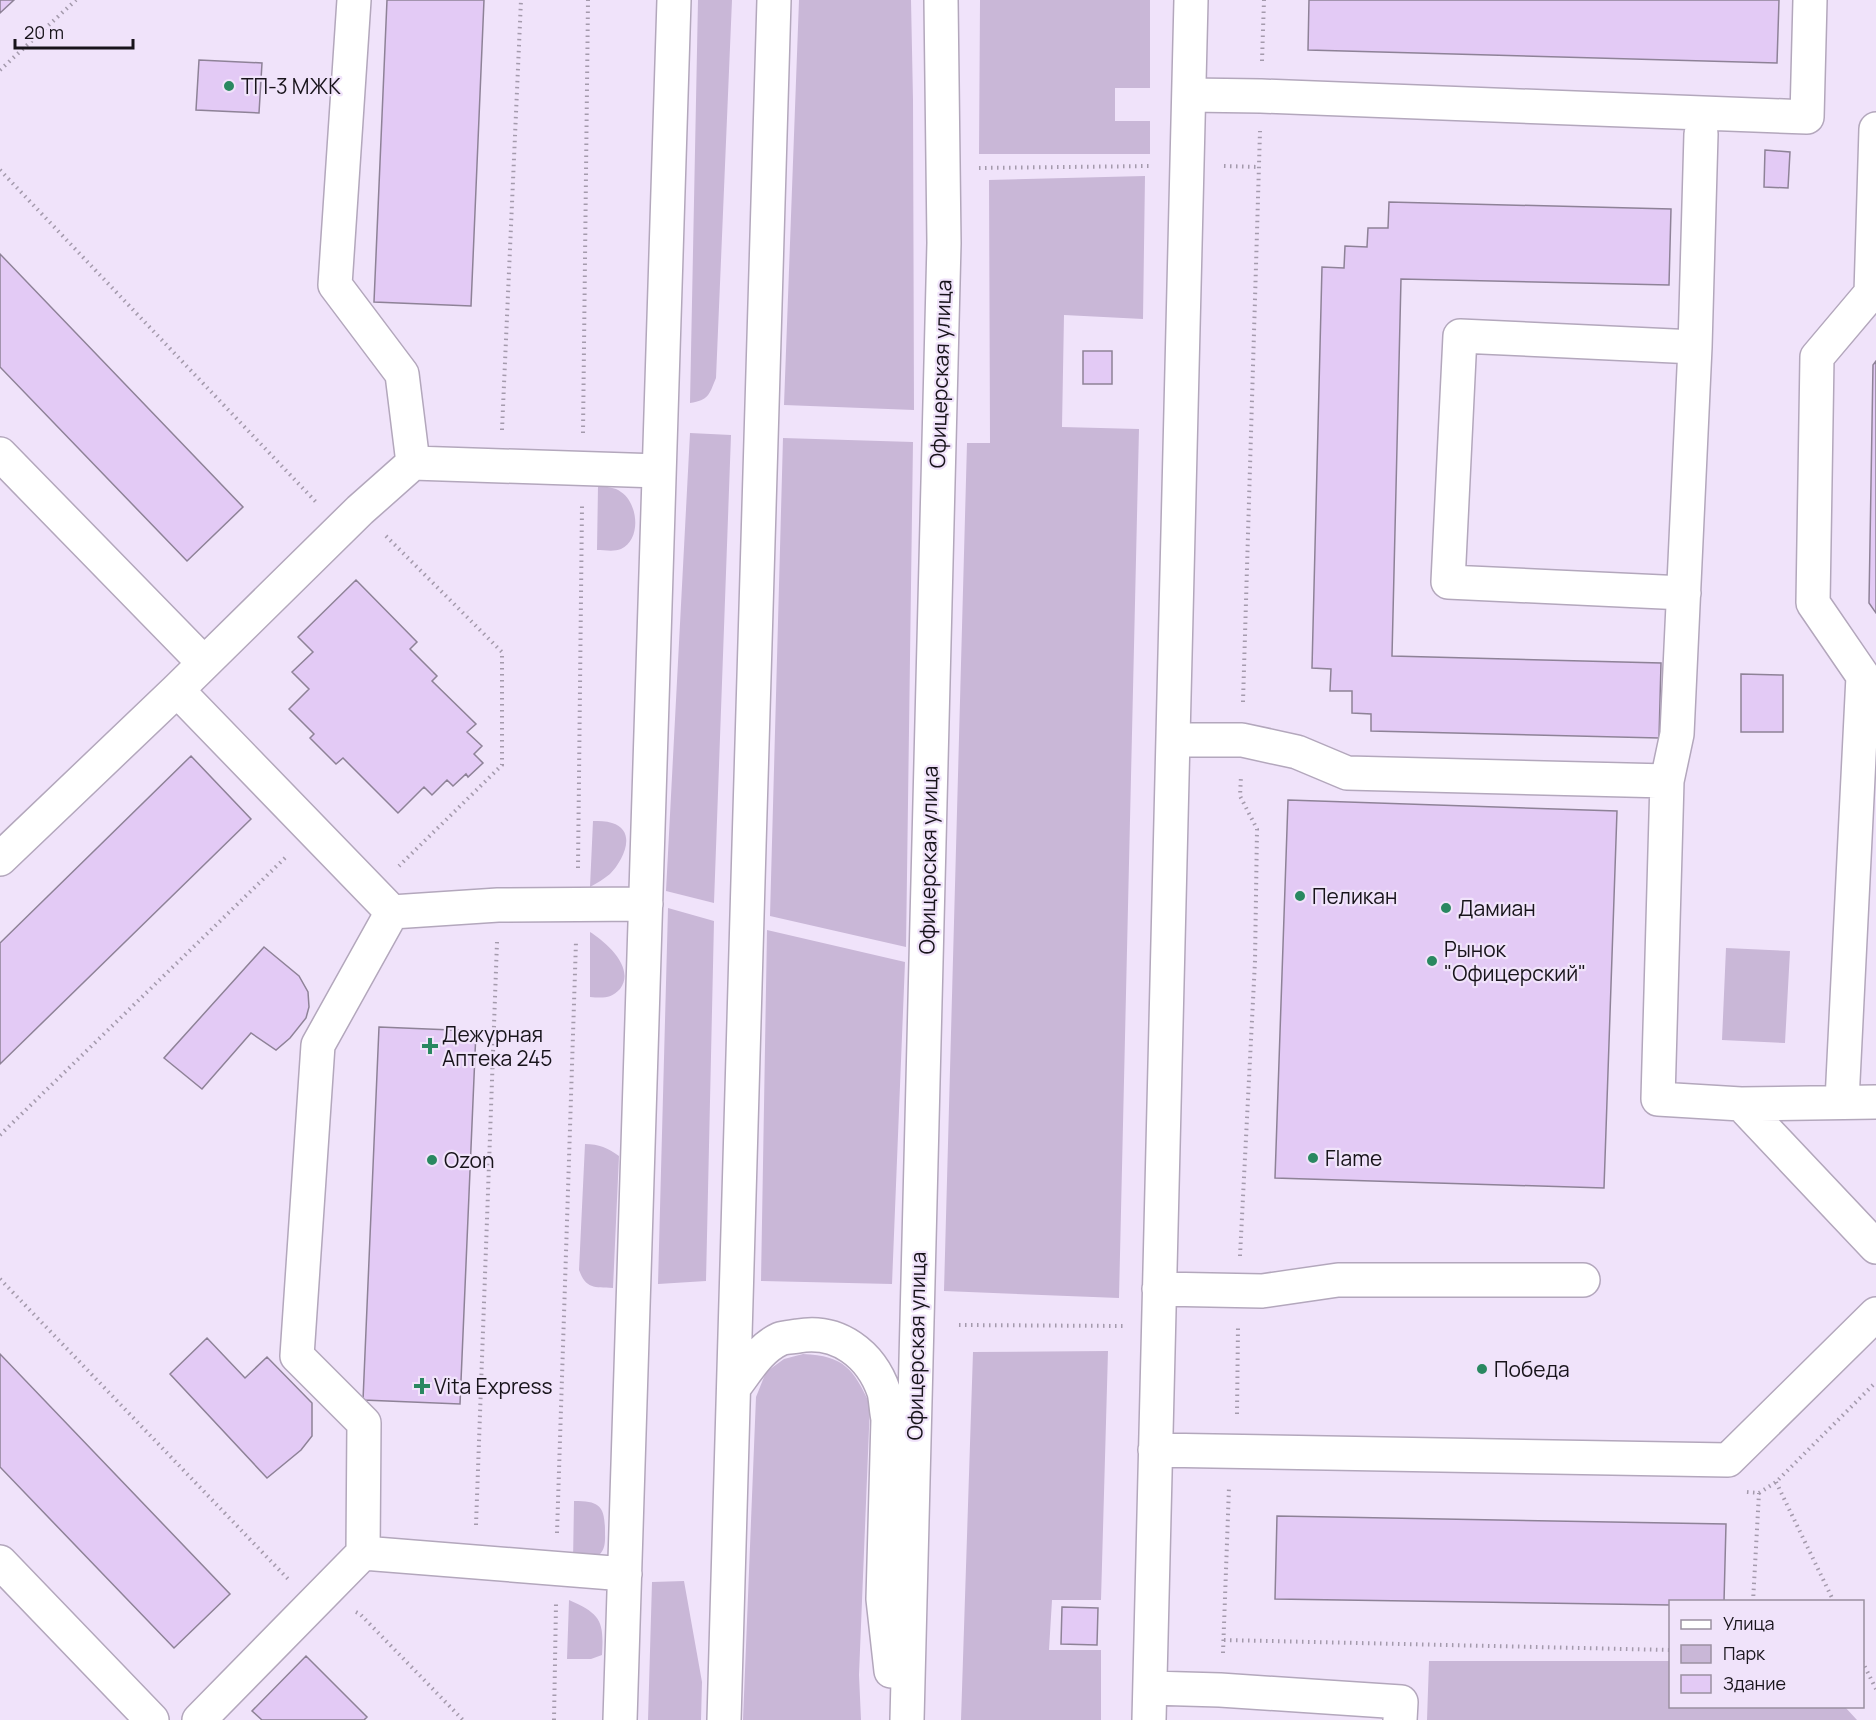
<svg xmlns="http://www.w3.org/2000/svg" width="1876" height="1720" font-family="Manrope,sans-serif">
	<rect width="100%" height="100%" fill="#f0e3fa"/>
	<path fill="#c9b7d7" d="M698,0H732L716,378C709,395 709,400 690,403Z
		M799,0H911L913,100L914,410L784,405Z
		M980,0H1150V88H1115V121H1150V154H979Z
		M1145,176L1143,319L1064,315L1062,427L1139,429L1119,1298L944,1291L967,443H990L989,180Z
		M690,433L731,435L714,903L666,891Z
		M783,438L913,442L906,947L770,916Z
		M598,486C606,487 615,487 621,492C638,503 642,539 621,549C614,552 604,550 597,550Z
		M593,821C599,821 606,821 612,823C638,831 623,861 610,874C604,879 597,883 590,887Z
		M668,908L714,921L706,1281L658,1284Z
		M767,930L905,962L892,1284L761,1281Z
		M590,932C606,942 636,968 620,989C611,999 602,998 590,997Z
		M1726,948L1790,951L1785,1043L1722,1040Z
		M585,1144C599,1144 608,1148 619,1156L613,1288C594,1287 586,1289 579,1270Z
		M1108,1351L1101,1600H1052L1049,1650H1101V1720H961L973,1352Z
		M803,1354C845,1356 853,1369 870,1404L859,1675L861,1720H743L756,1397L766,1372L784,1359Z
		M574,1501C600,1501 605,1506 605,1532C605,1539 606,1548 600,1554C594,1561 581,1561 573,1563Z
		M684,1581L702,1682L701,1720H648L652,1582Z
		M569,1600C601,1614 604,1621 602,1655L591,1659H567Z
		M1429,1661H1670V1706L1845,1707L1857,1720H1427Z"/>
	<path fill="#e3caf5" stroke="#8e8297" stroke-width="1.5" d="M0,0H14L0,13Z
		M387,0H484L471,306L374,302Z
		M1309,0H1779L1777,63L1308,50Z
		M199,60L262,63L259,113L196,110Z
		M1765,150L1790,152L1788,188L1764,187Z
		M1389,202L1671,209L1669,285L1401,279L1392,656L1661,663L1659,738L1371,731V714L1352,713V691H1330L1331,669L1312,668L1322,267L1344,268L1345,246L1367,247L1368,228H1388Z
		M0,254L243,507L187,561L0,367Z
		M1083,351H1112V384H1083Z
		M1876,361V613L1869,603L1873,365Z
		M356,580L417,642L410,649L437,676L432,681L476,724L467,732L482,746L474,754L483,763L468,777L466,774L453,786L447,780L432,795L424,787L398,813L343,758L336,764L310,738L314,734L289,709L309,689L292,672L313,652L298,637Z
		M1741,674L1783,675V732H1741Z
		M191,756L251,819L0,1064V943Z
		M1288,800L1617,811L1604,1188L1275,1178Z
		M264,947L299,976L308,992L309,1007L306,1018L290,1038L276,1050L251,1033L202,1089L164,1058Z
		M379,1027L476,1031L460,1404L363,1400Z
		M207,1338L245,1378L267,1357L312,1403V1436L301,1450L267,1478L170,1374Z
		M0,1354L230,1594L174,1648L0,1467Z
		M1277,1516L1726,1524L1724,1602H1670V1605L1275,1599Z
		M1062,1607L1098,1608L1097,1645L1061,1644Z
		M306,1656L367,1717L364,1720H262L252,1711Z"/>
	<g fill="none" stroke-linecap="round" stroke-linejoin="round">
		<defs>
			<path id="minor" d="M354,0L335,285L402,374L413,463
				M1189,95L1261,96L1807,117L1810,0
				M0,454L204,663
				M1684,593L1448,582L1460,336L1695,347
				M177,690L392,912L498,905L646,904
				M1173,740H1242L1297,752L1347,773L1667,781L1658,1099L1741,1104L1876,1102
				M1667,781L1677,734L1695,347L1701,134
				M0,859L177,690L360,510L413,463L659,471
				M1842,1101L1863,676L1813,603L1817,357L1871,293L1876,129
				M1741,1104L1876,1247
				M1159,1289L1262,1291L1338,1280H1583
				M1155,1450L1728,1460L1876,1314
				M363,1553L364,1423L297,1356L318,1045L392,912
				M0,1562L152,1720
				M1150,1688L1220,1690L1401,1702L1400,1720
				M199,1720L363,1553L625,1574
				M620,1720L674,0
				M1149,1720L1191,0"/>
			<path id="major" d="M735,1386C748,1369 760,1348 780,1339C785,1337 793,1337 798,1336C838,1329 871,1354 884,1392C886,1400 886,1410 888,1419L883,1599L891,1671
				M724,1720C743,1147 754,573 774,0
				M907,1720L944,243L941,0"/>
		</defs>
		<use href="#minor" stroke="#b3a7bc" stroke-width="36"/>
		<use href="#major" stroke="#b3a7bc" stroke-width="36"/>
		<path stroke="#a49aac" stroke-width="4" stroke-dasharray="1.5 4.5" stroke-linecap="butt" d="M1262,61L1264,0
			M0,70L76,0
			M1224,166L1259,167
			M979,168L1151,166
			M0,170L316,502
			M502,430L521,0
			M583,433L588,0
			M386,536L502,652V765L399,866
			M1243,702L1260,131
			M578,868L582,506
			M0,1135L288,855
			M1240,1256L1255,961L1257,829L1240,796L1241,776
			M0,1279L288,1579
			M959,1325L1124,1326
			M1237,1414L1238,1326
			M1776,1482L1834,1602
			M1747,1492L1759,1493L1776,1482L1876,1382
			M476,1525L497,942
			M557,1533L576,941
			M1753,1602L1759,1493
			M356,1612L360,1614L463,1720
			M1224,1640L1670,1650
			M1223,1653L1229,1487
			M1862,1661L1876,1689
			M554,1720L556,1604"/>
		<use href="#minor" stroke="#fff" stroke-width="33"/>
		<use href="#major" stroke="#fff" stroke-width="33"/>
	</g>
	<g fill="#298860" stroke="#f0e3fa" stroke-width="2">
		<circle cx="229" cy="86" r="6"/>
		<circle cx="1300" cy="896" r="6"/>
		<circle cx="1446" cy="908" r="6"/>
		<circle cx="1432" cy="961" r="6"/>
		<path d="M427 1037h6v6h6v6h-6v6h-6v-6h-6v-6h6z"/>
		<circle cx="1313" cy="1158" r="6"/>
		<circle cx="432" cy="1160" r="6"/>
		<circle cx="1482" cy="1369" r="6"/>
		<path d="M419 1377h6v6h6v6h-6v6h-6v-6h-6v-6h6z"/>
	</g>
	<g text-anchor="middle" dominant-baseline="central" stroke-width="4.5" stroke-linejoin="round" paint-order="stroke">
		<g font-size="21" fill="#18141b" stroke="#f0e3fa" text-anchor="start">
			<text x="241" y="86">ТП-3 МЖК</text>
			<text x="1312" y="896">Пеликан</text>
			<text x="1458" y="908">Дамиан</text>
			<text x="1444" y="949">Рынок<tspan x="1444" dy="24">"Офицерский"</tspan></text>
			<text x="442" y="1034">Дежурная<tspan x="442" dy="24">Аптека 245</tspan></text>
			<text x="1325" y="1158">Flame</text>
			<text x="444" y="1160">Ozon</text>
			<text x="1494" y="1369">Победа</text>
			<text x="434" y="1386">Vita Express</text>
		</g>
		<g font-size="21" fill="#18141b" stroke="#f0e3fa">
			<text transform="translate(940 374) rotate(-88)">Офицерская улица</text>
			<text transform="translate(928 860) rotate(-89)">Офицерская улица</text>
			<text transform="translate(916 1346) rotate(-89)">Офицерская улица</text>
		</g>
	</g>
	<rect x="1669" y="1600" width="195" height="108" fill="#f0e3fa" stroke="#9a90a1" stroke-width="1.5"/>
	<rect x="1681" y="1620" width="30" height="9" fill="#ffffff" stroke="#9a90a1" stroke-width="1.5"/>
	<text x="1723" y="1630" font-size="18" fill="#18141b">Улица</text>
	<rect x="1681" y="1645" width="30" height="18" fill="#c9b7d7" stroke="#9a90a1" stroke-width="1.5"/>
	<text x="1723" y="1660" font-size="18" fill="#18141b">Парк</text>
	<rect x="1681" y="1675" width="30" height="18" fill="#e3caf5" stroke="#9a90a1" stroke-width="1.5"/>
	<text x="1723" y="1690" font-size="18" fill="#18141b">Здание</text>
	<path d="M15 39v9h118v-9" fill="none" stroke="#18141b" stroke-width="3"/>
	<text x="24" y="39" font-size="18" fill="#18141b" stroke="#f0e3fa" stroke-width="4.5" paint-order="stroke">20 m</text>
</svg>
